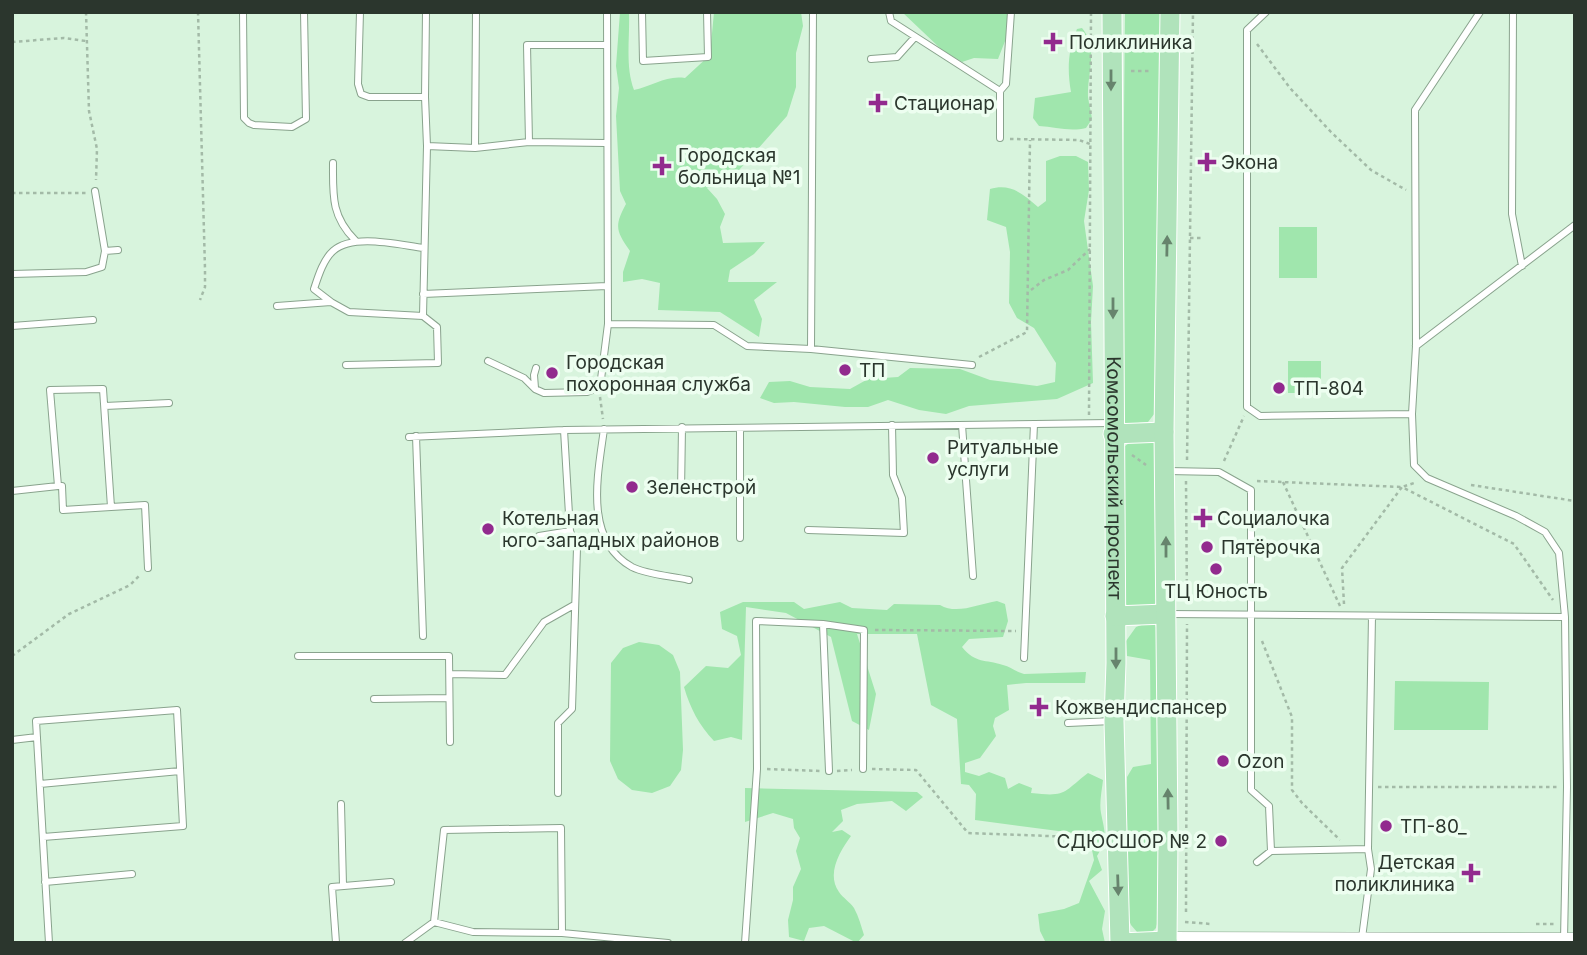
<svg xmlns="http://www.w3.org/2000/svg" width="1587" height="955" font-family="Inter,sans-serif">
	<rect width="100%" height="100%" fill="#d8f4dd"/>
	<path fill="#a0e6ad" d="M620,12L629,13C630,39 625,66 634,90C653,86 666,75 685,78L710,55L714,12H801L803,26L796,53V87L787,116L731,179L716,187L707,188L717,199L725,214L720,227L723,243L765,242L754,254L730,270L728,282H777L754,300L762,319L759,337L720,312L658,310L660,283L642,279L623,282V272L630,251C616,231 614,226 626,204L620,191L616,116L619,88L616,66Z
		M902,12H1007L1009,31L998,59L974,58L962,62L942,50Z
		M1125,12H1160L1158,409L1148,422L1127,424L1121,420Z
		M1082,28C1099,49 1087,72 1088,97C1089,104 1091,112 1092,119L1086,128C1070,132 1055,127 1039,126L1033,118L1035,98L1071,92C1067,69 1068,50 1077,29Z
		M1060,156H1076L1088,162L1089,190L1084,221L1093,286L1091,322L1093,383L1057,399L969,406L946,414L919,410L888,400L868,407H845L794,402L774,403L760,398L769,382L790,381L810,387L850,389L868,379L898,377L910,368L960,369L990,380L1037,386L1055,382L1056,363L1034,328L1017,318L1009,303L1010,252L1006,227L987,220L990,189C1011,183 1023,194 1038,207L1046,201V161Z
		M1279,227H1317V278H1279Z
		M1288,361H1321V393H1288Z
		M1150,440L1155,444L1157,601L1152,608L1127,606L1124,600L1122,470L1125,446L1132,441Z
		M997,601L1005,604L1008,621L1003,637L969,639L962,647C976,664 985,659 1003,665C1011,667 1016,672 1024,674L1086,672L1085,683H1026L1007,685L1009,710L995,718L993,726L996,736L980,758L965,763V772L979,776L989,772L1005,778L1008,789L1019,783L1032,788L1031,793C1067,797 1062,793 1088,773L1103,780C1102,790 1099,803 1101,813C1105,833 1108,838 1097,856L1102,870L1089,881L1105,911L1102,929L1105,943H1046L1040,931L1038,914L1064,909L1079,903L1094,860L1089,835L975,820L976,794L969,785L961,784L957,719L931,705L917,634H857L876,694L869,730L852,721L831,637L786,613L746,607L742,740L731,737L714,741C699,725 690,708 684,687L706,666L728,668L741,655L737,636L722,629L720,612L743,602H794L804,609L840,602L852,608L887,610L894,604L940,605C957,615 978,604 997,601Z
		M1144,624H1155L1158,634V920L1156,928L1150,934L1137,932L1131,925L1126,913L1127,777L1133,767L1151,764L1150,660L1127,656L1126,641L1136,627Z
		M639,642L659,645L673,655L680,672L683,750L681,770L670,786L652,793L632,790L618,779L610,761L611,663L623,648Z
		M1395,681L1489,682L1488,730H1394Z
		M745,788L917,792L923,797L906,811L892,801L857,804L841,810L843,821L832,832L842,830L851,836C840,851 826,874 839,892C843,898 850,902 854,908C859,917 861,926 864,935L857,943L824,926L809,928L804,941L789,937L788,920L793,900V887L801,869L796,851L800,838L794,828L793,819L773,813L745,822Z"/>
	<g fill="none" stroke-linecap="round" stroke-linejoin="round">
		<defs>
			<path id="service" d="M243,12L244,118L249,123L254,125L292,127L306,119L304,12
				M360,12L358,84L361,94L369,97H425
				M476,12L475,148L529,142L606,143
				M642,12L643,61L708,57L707,12
				M889,12L891,21L1000,91
				M1266,12L1247,30V407L1260,416L1412,414L1416,346L1415,110L1480,12
				M1513,12L1512,214L1522,266
				M871,59L897,57L915,37
				M1000,138V91L1006,84L1011,12
				M529,142L527,45H607
				M427,146L475,148
				M333,163C333,195 331,216 355,240
				M95,191L105,251L118,250
				M12,274L86,272L102,267L105,251
				M423,294L607,286
				M331,302L314,289C318,277 323,260 333,251C353,233 399,245 424,248
				M277,306L331,302L349,312L423,316
				M608,324L714,325L747,346L811,349L813,12
				M12,326L93,320
				M1416,346L1575,225
				M811,349L972,365
				M488,361L524,378L535,389L544,393L587,392L600,387L608,324L607,12
				M346,365L438,363L437,327L423,316L427,146L425,97L426,12
				M535,388L534,375L536,368
				M103,389L111,507L63,510L62,486H58L50,390Z
				M105,406L169,403
				M1412,414L1414,465L1427,478L1516,516L1545,532L1559,553L1565,617L1567,787L1564,940
				M962,425L973,576
				M604,429C598,474 583,540 632,567C648,575 672,576 689,580
				M416,436L423,636
				M409,437L564,430
				M1168,471L1219,472L1251,490V790L1269,806L1271,851
				M12,491L58,486
				M681,492L682,427
				M111,507L145,505L148,568
				M808,530L904,533L902,498L893,475L892,425
				M539,536L570,531
				M740,538V428
				M1168,614L1565,617
				M823,624L864,630L863,769
				M298,656H449L450,742
				M1024,658L1034,424
				M450,674L505,675L544,622L574,605
				M374,699L449,698
				M1068,723L1112,721
				M12,740L37,737
				M40,784L180,771
				M558,793V723L572,709L577,548L570,531L564,430L1111,423
				M341,804L343,885
				M43,837L183,826L177,710L36,721L49,943
				M1257,862L1271,851L1368,849
				M45,882L132,874
				M434,922L444,830L561,828L562,933
				M1362,938L1371,869L1368,849L1372,616
				M336,943L332,887L391,882
				M405,943L434,922L473,932L562,933L668,943
				M745,943L757,769L756,621L823,624L829,771"/>
			<path id="secondary" d="M1167,941L1575,942"/>
			<g id="primary">
				<path id="s1" d="M1112,12L1116,663L1114,721L1120,943L1167,941"/>
				<path d="M1113,434L1164,432"/>
				<path d="M1115,616L1165,614"/>
				<path d="M1167,943L1168,835L1164,432L1170,12"/>
			</g>
		</defs>
		<use href="#service" stroke="#89a38d" stroke-width="8"/>
		<use href="#secondary" stroke="#89a38d" stroke-width="19"/>
		<use href="#primary" stroke="#fff" stroke-width="21"/>
		<path stroke="#a3baa7" stroke-width="2.5" stroke-dasharray="3.5 3.5" stroke-linecap="butt" d="M86,12L89,111L97,149L96,180
			M198,12L205,269V287L200,300
			M12,42L64,38L86,41
			M1257,44L1290,88L1331,132L1371,170L1406,190
			M1131,71H1152
			M1010,139L1079,140L1090,144
			M12,193H86
			M1190,238H1202
			M1031,290L1044,280L1068,270L1090,249
			M979,357L1027,332L1030,140
			M600,397L603,419
			M1089,415L1091,12
			M1132,455L1146,465
			M1187,460L1193,12
			M1224,461L1244,416
			M1186,481L1187,604
			M1257,481L1402,487L1417,482
			M1283,482L1340,606
			M1471,485L1575,501
			M1344,604L1342,568L1402,487L1514,544L1553,600
			M875,630L1016,631
			M1262,641L1292,717V790L1302,803L1340,840
			M12,656L69,614L130,585L140,575
			M767,769L820,771
			M872,769L916,770L968,833L1102,838
			M837,771L852,770
			M1378,787H1557
			M1133,835H1151
			M1380,870H1419
			M1186,912L1187,624
			M1185,922L1211,924
			M1536,924H1554"/>
		<use href="#service" stroke="#fff" stroke-width="6"/>
		<use href="#secondary" stroke="#fff" stroke-width="18"/>
		<use href="#primary" stroke="#b0e3bb" stroke-width="19"/>
	</g>
	<defs><path id="oneway-solid" d="M-6-.8H1V-3.2L6.5 0L1 3.2V.8H-6Z" transform="scale(1.75)"/></defs>
	<g fill="#67846d">
		<use href="#oneway-solid" transform="translate(1111 80) rotate(90)"/>
		<use href="#oneway-solid" transform="translate(1167 246) rotate(-89)"/>
		<use href="#oneway-solid" transform="translate(1113 308) rotate(90)"/>
		<use href="#oneway-solid" transform="translate(1166 547) rotate(-90)"/>
		<use href="#oneway-solid" transform="translate(1116 658) rotate(90)"/>
		<use href="#oneway-solid" transform="translate(1168 799) rotate(-91)"/>
		<use href="#oneway-solid" transform="translate(1118 885) rotate(88)"/>
	</g>
	<g fill="#922a8e" stroke="#edfef0" stroke-width="2.5">
		<path d="M1049.5 31.5h7v7h7v7h-7v7h-7v-7h-7v-7h7z"/>
		<path d="M874.5 92.5h7v7h7v7h-7v7h-7v-7h-7v-7h7z"/>
		<path d="M1203.5 151.5h7v7h7v7h-7v7h-7v-7h-7v-7h7z"/>
		<path d="M658.5 155.5h7v7h7v7h-7v7h-7v-7h-7v-7h7z"/>
		<circle cx="845" cy="370" r="7"/>
		<circle cx="552" cy="373" r="7"/>
		<circle cx="1279" cy="388" r="7"/>
		<circle cx="933" cy="458" r="7"/>
		<circle cx="632" cy="487" r="7"/>
		<path d="M1199.5 507.5h7v7h7v7h-7v7h-7v-7h-7v-7h7z"/>
		<circle cx="488" cy="529" r="7"/>
		<circle cx="1207" cy="547" r="7"/>
		<circle cx="1216" cy="569" r="7"/>
		<path d="M1035.5 696.5h7v7h7v7h-7v7h-7v-7h-7v-7h7z"/>
		<circle cx="1223" cy="761" r="7"/>
		<circle cx="1386" cy="826" r="7"/>
		<circle cx="1221" cy="841" r="7"/>
		<path d="M1467.5 862.5h7v7h7v7h-7v7h-7v-7h-7v-7h7z"/>
	</g>
	<g text-anchor="middle" dominant-baseline="central" stroke-width="7" stroke-linejoin="round" paint-order="stroke">
		<g font-size="19" fill="#2b362d" stroke="#edfef0" text-anchor="start">
			<text x="1069" y="42">Поликлиника</text>
			<text x="894" y="103">Стационар</text>
			<text x="678" y="155">Городская<tspan x="678" dy="22">больница №1</tspan></text>
			<text x="1221" y="162">Экона</text>
			<text x="566" y="362">Городская<tspan x="566" dy="22">похоронная служба</tspan></text>
			<text x="859" y="370">ТП</text>
			<text x="1293" y="388">ТП-804</text>
			<text x="947" y="447">Ритуальные<tspan x="947" dy="22">услуги</tspan></text>
			<text x="646" y="487">Зеленстрой</text>
			<text x="502" y="518">Котельная<tspan x="502" dy="22">юго-западных районов</tspan></text>
			<text x="1217" y="518">Социалочка</text>
			<text x="1221" y="547">Пятёрочка</text>
			<text x="1216" y="591" text-anchor="middle">ТЦ Юность</text>
			<text x="1055" y="707">Кожвендиспансер</text>
			<text x="1237" y="761">Ozon</text>
			<text x="1400" y="826">ТП-80_</text>
			<text x="1207" y="841" text-anchor="end">СДЮСШОР № 2</text>
			<text x="1455" y="862" text-anchor="end">Детская<tspan x="1455" dy="22">поликлиника</tspan></text>
		</g>
		<g font-size="19" fill="#2b362d" stroke="#edfef0">
			<text stroke="none"><textPath href="#s1" startOffset="466">Комсомольский проспект</textPath></text>
		</g>
	</g>
	<rect width="1587" height="955" fill="none" stroke="#2b362d" stroke-width="28"/>
</svg>
